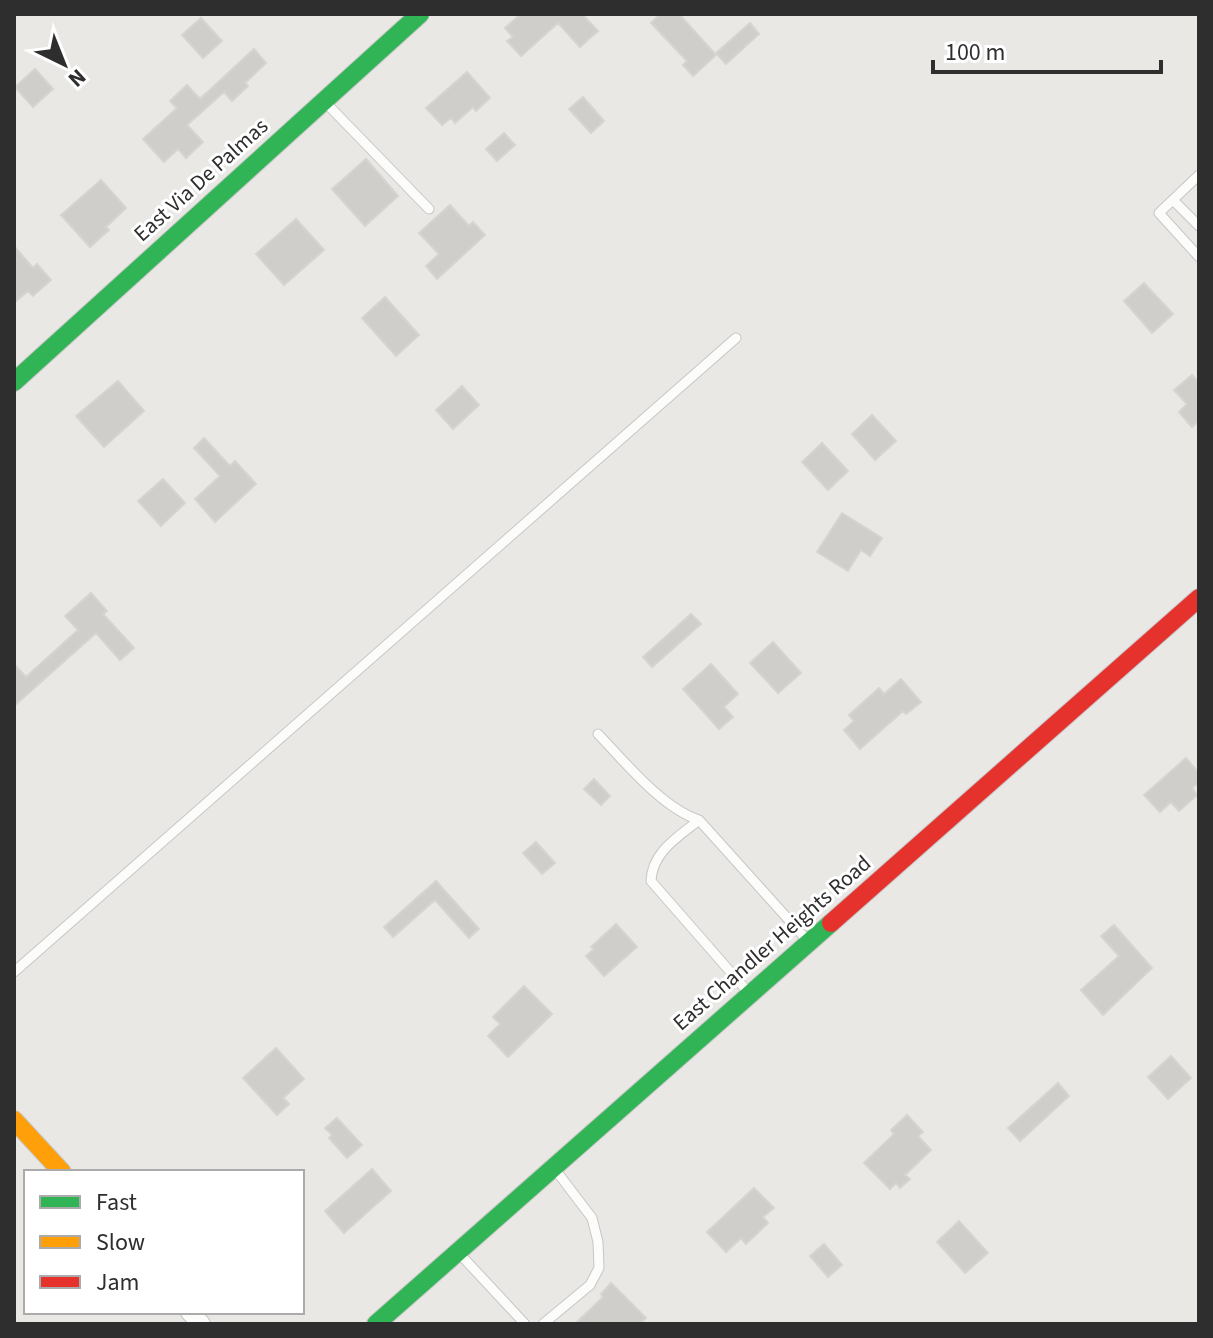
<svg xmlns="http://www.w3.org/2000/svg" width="1213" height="1338" font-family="'Source Sans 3',sans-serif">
	<rect width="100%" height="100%" fill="#eae8e5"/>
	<path fill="#d0cecb" stroke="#d6d4d1" stroke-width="2" d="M521,14H582L598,31L580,47L558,23L521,56L507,41L513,37L505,28Z
		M660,14H679L716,55L693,76L683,65L687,61L651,23Z
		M201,18L222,41L203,58L182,35Z
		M750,23L759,34L726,64L716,53Z
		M254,49L266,63L245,83L248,86L232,101L224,92L187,125L203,142L186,158L178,149L164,162L143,139L177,108L170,101L187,85L200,99Z
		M35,69L53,89L33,107L15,87Z
		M467,72L490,98L476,111L473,107L455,123L451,118L442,125L426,108Z
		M583,97L604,121L591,133L569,109Z
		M504,133L515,145L497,161L486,149Z
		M366,159L398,196L365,226L332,189Z
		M101,180L126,208L106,227L109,230L90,247L61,215Z
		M450,205L469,226L473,222L485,235L437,279L426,266L439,254L419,233Z
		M296,219L324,250L284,285L256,254Z
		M14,246L33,268L37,264L51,280L33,296L28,291L14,303Z
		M1144,283L1173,314L1152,333L1124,301Z
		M385,297L419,335L396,356L362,318Z
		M1192,375L1199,383V421L1192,427L1179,412L1187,404L1174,390Z
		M118,381L144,411L104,447L76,416Z
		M462,386L479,405L453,429L436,410Z
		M872,415L896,441L875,460L852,434Z
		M204,438L230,466L235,461L256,484L215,522L195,499L220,476L194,448Z
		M822,443L848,471L828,490L802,462Z
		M163,479L185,503L161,526L138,501Z
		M842,513L882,538L870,556L861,550L848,571L817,552Z
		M91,593L107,611L103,614L134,648L120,660L96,633L14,706V664L26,677L78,630L65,616Z
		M691,614L701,624L652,667L643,657Z
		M773,642L801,673L778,693L750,663Z
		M711,664L738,694L724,707L733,717L719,729L683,689Z
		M901,679L921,702L906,714L903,711L860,749L844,730L854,721L849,715L879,688L884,694Z
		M1186,758L1199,773V782L1192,788L1197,795L1179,811L1171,802L1160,812L1144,795Z
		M594,779L610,796L601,805L584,789Z
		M536,842L555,863L542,874L523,853Z
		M436,881L479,929L469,938L435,900L393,937L384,927Z
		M616,924L637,947L604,976L586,956L594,949L591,947Z
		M1114,925L1152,968L1103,1015L1081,990L1119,956L1101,936Z
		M524,986L552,1014L508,1057L488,1036L500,1024L493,1017Z
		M276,1048L304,1079L283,1098L289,1104L277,1115L243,1078Z
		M1171,1056L1191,1078L1168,1099L1148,1077Z
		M1058,1083L1069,1096L1020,1141L1008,1128Z
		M907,1115L923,1132L918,1136L931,1150L905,1175L910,1179L900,1188L896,1183L890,1189L864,1163L894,1134L891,1130Z
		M337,1118L362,1145L347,1158L329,1138L332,1135L325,1128Z
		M372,1169L391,1191L344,1233L325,1211Z
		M754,1188L774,1208L763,1217L768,1223L746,1244L741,1238L726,1252L707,1232Z
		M959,1221L988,1253L965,1273L937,1242Z
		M824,1244L842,1265L828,1277L810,1256Z
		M611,1283L646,1318L639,1324H575L603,1297L601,1294Z"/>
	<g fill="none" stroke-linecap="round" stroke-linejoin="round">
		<defs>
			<path id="lane" d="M326,103L429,209
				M1199,175L1159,213L1199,257
				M1173,200L1199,226
				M598,734C625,762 662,808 699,820L807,940
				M699,820C678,837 652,852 651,881L748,992
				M14,972L736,338
				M458,1252L525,1324
				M543,1324L590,1285L599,1268L598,1242L592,1218L554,1168"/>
			<path id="street" d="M190,1312L201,1324"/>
			<path id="fast" d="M14,382L420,14
				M376,1324L831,923"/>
			<path id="slow" d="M14,1120L62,1172"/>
			<path id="jam" d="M831,923L1199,598"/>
		</defs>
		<use href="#lane" stroke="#c7c6c7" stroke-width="11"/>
		<use href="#street" stroke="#c7c6c7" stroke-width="20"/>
		<use href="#fast" stroke="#c7c6c7" stroke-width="20"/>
		<use href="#slow" stroke="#c7c6c7" stroke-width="20"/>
		<use href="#jam" stroke="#c7c6c7" stroke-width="20"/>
		<use href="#lane" stroke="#fcfcfb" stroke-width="9"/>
		<use href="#street" stroke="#fcfcfb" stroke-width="18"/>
		<use href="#fast" stroke="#30b455" stroke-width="18"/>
		<use href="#slow" stroke="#ff9f0a" stroke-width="18"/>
		<use href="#jam" stroke="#e5322d" stroke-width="18"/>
	</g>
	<g text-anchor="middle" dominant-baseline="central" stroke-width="6" stroke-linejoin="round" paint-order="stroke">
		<g font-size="22" fill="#2e2e2e" stroke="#fff">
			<text transform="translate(201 180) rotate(-42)">East Via De Palmas</text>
			<text transform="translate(772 943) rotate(-41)">East Chandler Heights Road</text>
		</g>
	</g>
	<rect width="1213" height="1338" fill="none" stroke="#2e2e2e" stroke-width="32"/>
	<rect x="24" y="1170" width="280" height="144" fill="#ffffff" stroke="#ababab" stroke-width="2"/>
	<rect x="40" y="1196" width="40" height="12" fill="#30b455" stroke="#ababab" stroke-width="2"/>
	<text x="96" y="1210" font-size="24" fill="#2e2e2e">Fast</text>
	<rect x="40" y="1236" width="40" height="12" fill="#ff9f0a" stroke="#ababab" stroke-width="2"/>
	<text x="96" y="1250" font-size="24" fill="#2e2e2e">Slow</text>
	<rect x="40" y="1276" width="40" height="12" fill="#e5322d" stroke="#ababab" stroke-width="2"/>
	<text x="96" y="1290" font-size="24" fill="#2e2e2e">Jam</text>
	<g transform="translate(64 64) rotate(137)" stroke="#ffffff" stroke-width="6" paint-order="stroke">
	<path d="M0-6L14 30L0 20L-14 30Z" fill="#2e2e2e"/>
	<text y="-12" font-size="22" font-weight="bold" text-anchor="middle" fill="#2e2e2e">N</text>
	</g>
	<path d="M933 60v12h228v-12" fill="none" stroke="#2e2e2e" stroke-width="4"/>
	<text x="945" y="60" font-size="24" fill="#2e2e2e" stroke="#ffffff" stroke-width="6" paint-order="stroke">100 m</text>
</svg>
